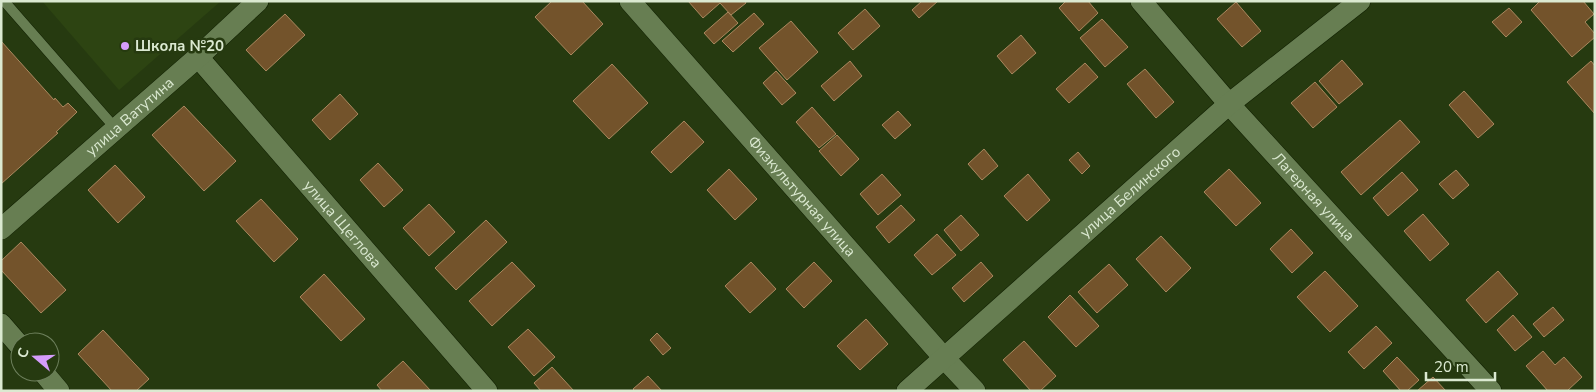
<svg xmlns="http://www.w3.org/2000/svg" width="1596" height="392" font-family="'Nunito Sans',sans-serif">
	<rect width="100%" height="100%" fill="#263a10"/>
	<path fill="#2d4412" d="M42,1H221L119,90Z"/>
	<path fill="#73532b" stroke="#aa885f" d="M552,1H582L603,24L571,55L535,17Z
		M688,1H745L746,3L731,15L720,3L703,18Z
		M922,1H938L919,18L912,10Z
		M1066,1H1088L1098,13L1079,31L1059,8Z
		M1540,1H1583L1594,14L1585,22L1595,34V37L1572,57L1531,10Z
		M1236,2L1261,31L1242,47L1217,19Z
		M1509,8L1522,22L1506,37L1492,22Z
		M865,9L880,26L853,50L838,33Z
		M728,12L738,23L714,44L704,33Z
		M754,13L764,24L733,52L722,41Z
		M285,14L305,35L266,71L246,50Z
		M1102,19L1128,47L1105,67L1080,38Z
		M791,21L818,52L787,80L759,48Z
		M1021,35L1036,53L1012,74L997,56Z
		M1,41L54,100L55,98L63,107L68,103L77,112L56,132L58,133L1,184Z
		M1342,60L1363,84L1339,104L1319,81Z
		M850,61L862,76L834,101L821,86Z
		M1591,61L1595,66V114L1567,82Z
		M1085,63L1098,77L1069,103L1056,89Z
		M612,64L648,103L609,139L573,101Z
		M1145,69L1174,102L1156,118L1127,84Z
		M776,71L796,93L782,105L763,83Z
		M1315,82L1337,107L1313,128L1291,103Z
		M1464,91L1494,124L1478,138L1449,105Z
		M340,94L358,114L330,140L312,120Z
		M184,106L236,161L204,191L152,135Z
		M812,107L836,134L819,148L796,122Z
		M898,111L911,125L895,139L882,125Z
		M1400,120L1420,142L1361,195L1341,172Z
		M684,121L704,142L671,173L651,152Z
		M837,135L859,159L841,176L819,151Z
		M984,149L998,166L982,180L968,164Z
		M1078,152L1090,166L1082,174L1069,160Z
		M378,163L403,190L384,207L360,180Z
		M115,165L145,197L118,223L88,190Z
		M729,169L757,199L735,220L707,190Z
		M1229,169L1261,203L1236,226L1204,192Z
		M1456,170L1469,185L1453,199L1439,184Z
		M1402,172L1418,190L1388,216L1373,198Z
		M882,174L901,195L878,215L860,194Z
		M1028,174L1050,200L1027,221L1004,196Z
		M261,199L298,239L274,262L236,221Z
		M429,204L455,232L429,256L403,228Z
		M901,205L915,220L889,243L876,227Z
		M1423,214L1449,244L1430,261L1404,231Z
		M961,215L979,235L961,251L944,230Z
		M486,220L507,242L456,290L435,268Z
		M1291,229L1313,253L1292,273L1270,249Z
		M937,234L956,255L932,275L914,255Z
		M1161,236L1191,268L1166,292L1136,259Z
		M21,242L66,290L41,313L1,270V261Z
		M512,262L535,286L492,326L469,301Z
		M751,262L776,289L750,313L725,286Z
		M814,262L832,281L804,308L786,289Z
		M981,262L993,276L964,302L952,288Z
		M1109,264L1128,285L1097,313L1078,292Z
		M1325,271L1358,306L1330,332L1297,297Z
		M1498,271L1518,294L1486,323L1466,300Z
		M324,274L365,319L341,341L300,297Z
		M1070,295L1099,326L1076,347L1048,317Z
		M1553,307L1564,320L1544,337L1533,324Z
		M1513,315L1532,337L1515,351L1497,330Z
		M866,319L888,344L860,370L837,346Z
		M1376,326L1392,343L1364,369L1348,352Z
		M528,329L555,357L534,376L508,347Z
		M103,330L149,379L136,391H112L78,354Z
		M657,333L671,348L663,355L650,340Z
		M1024,341L1056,376L1040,391H1031L1003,360Z
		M1543,351L1555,365L1564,357L1582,377L1567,391H1548L1526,366Z
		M1397,357L1419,380L1407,391H1401L1383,371Z
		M403,361L431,391H382L377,385Z
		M552,367L574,391H541L534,383Z
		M648,376L662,391H635L633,389Z
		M1433,377L1446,391H1417Z"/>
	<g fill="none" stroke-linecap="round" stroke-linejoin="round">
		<defs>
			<path id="service" d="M4,1L116,129"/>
			<g id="minor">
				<path id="s1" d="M630,1L944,358L975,391"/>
				<path id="s2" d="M1141,1L1229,104L1491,391"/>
				<path id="s3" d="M198,57L487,391"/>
				<path id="s4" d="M1,229L198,57L258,1"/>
				<path d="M1,324L20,346"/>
				<path d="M43,372L59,391"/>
				<path id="s5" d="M907,391L1229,104L1360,1"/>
			</g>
		</defs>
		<use href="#service" stroke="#112002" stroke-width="11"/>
		<use href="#minor" stroke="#112002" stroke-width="22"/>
		<use href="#service" stroke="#677e52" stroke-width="10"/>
		<use href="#minor" stroke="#677e52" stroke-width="21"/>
	</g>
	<circle fill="#d59cfb" stroke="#263a10" stroke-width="2" cx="125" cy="46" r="5"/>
	<g text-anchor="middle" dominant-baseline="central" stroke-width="5" stroke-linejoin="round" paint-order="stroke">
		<g font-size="15" font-weight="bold" fill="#dbe9d1" stroke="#263a10" text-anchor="start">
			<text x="135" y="46">Школа №20</text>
		</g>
		<g font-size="15" fill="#dbe9d1" stroke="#263a10">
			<text stroke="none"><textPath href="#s4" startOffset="171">улица Ватутина</textPath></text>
			<text stroke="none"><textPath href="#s5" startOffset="299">улица Белинского</textPath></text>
			<text stroke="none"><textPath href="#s1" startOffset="260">Физкультурная улица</textPath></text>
			<text stroke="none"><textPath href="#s2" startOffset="261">Лагерная улица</textPath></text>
			<text stroke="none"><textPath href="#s3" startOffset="221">улица Щеглова</textPath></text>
		</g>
	</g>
	<rect width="1596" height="392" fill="none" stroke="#dbe9d1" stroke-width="5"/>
	<g transform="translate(35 357) rotate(289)"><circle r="24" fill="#263a10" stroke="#6e805d"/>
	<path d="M0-4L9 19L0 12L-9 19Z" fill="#d59cfb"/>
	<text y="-8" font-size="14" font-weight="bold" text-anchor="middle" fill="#dbe9d1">С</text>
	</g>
	<path d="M1426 372v8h69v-8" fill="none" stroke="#dbe9d1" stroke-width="2.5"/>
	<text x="1434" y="372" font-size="15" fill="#dbe9d1" stroke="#263a10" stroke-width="4" paint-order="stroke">20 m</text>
</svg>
